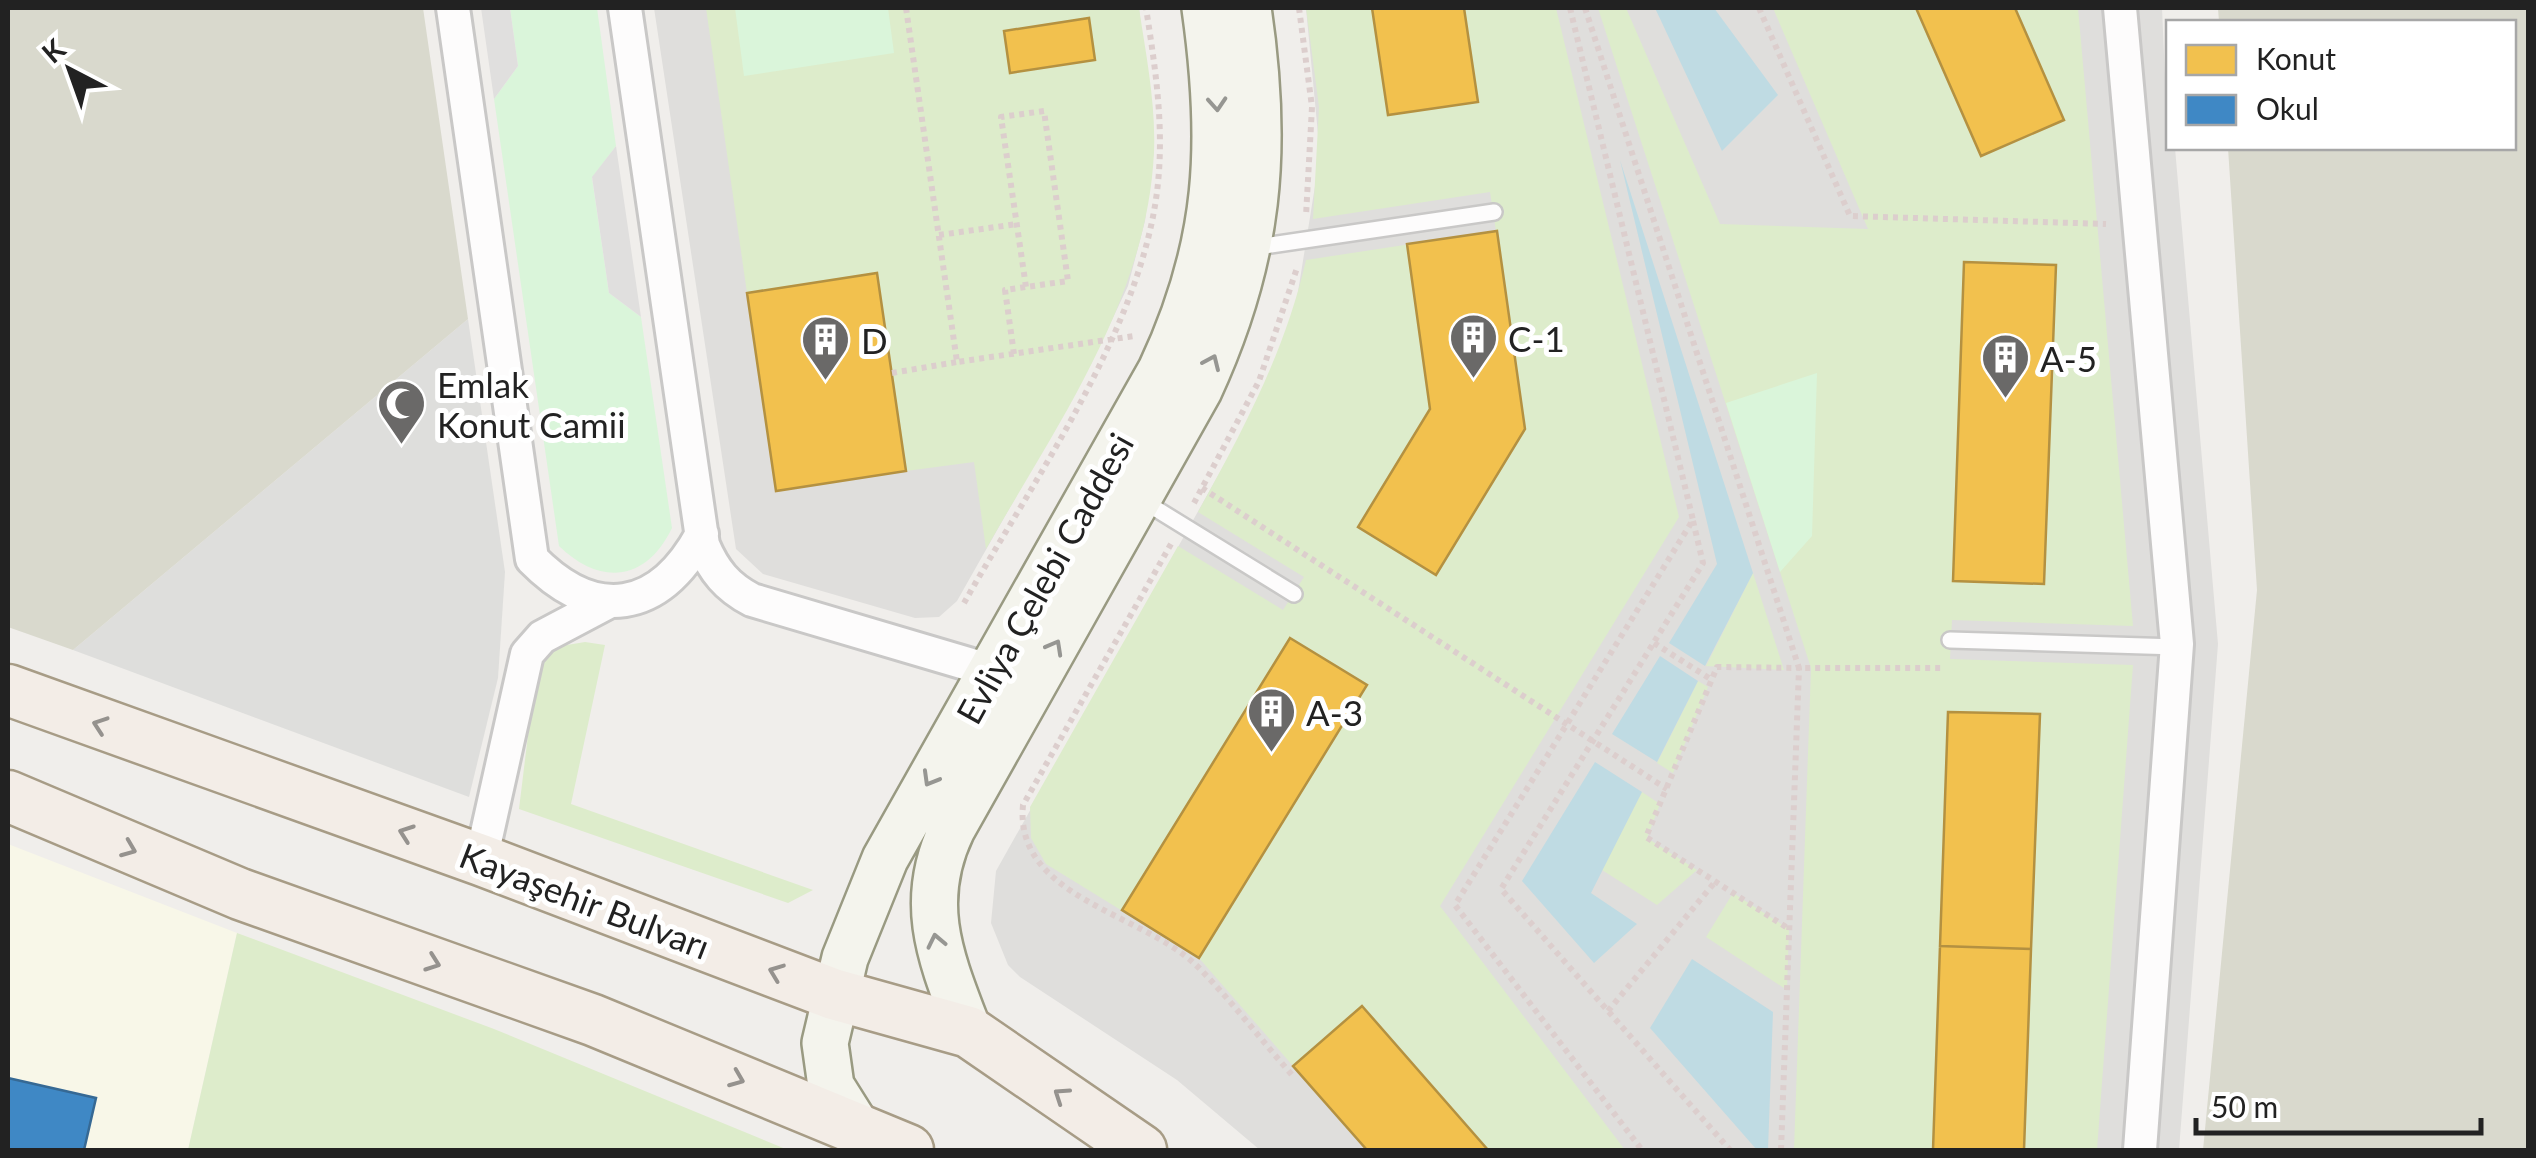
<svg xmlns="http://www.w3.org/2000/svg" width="2536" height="1158" font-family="Lato,sans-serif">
	<rect width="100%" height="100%" fill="#f0eeeb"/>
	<path fill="#dfdedc" d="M654,8H1139L1154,150L1145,221L1128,286L1091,364L957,601L939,617L915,618L763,574L736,549Z
		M1306,8H2162L2168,148H2175L2218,644L2179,1150H1260L1177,1080L1020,977L1008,965L991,923L996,871L1246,426L1283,343L1297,298L1320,155Z"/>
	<path fill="#f8f7e8" d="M8,844L237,933L188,1150H8Z"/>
	<path fill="#dededc" d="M468,319L505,572L498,678L469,797L73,650Z"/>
	<path fill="#d9d9cd" d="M8,8H423L468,319L73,650L8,627Z
		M2218,8H2528V1150H2203L2257,590L2228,148H2514V22H2219Z"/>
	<path fill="#ddeccb" d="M706,8H1139C1146,55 1156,104 1154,152C1147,300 1057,424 986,549L974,462L906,471L877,273L747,293Z
		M1306,8H1556L1679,517L1440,906L1625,1150H1488L1362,1006L1293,1066L1199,958L1046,864L1031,838L1030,807L1178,546L1283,610L1304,577L1198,512C1243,430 1285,352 1306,260L1496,231L1490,192L1313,219L1319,107Z
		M1598,8H1626L1720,224L1868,229L1773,8H2078L2133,626L1952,620L1950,659L2133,665L2097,1150H1794L1811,668Z
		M1753,573L1784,670L1705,666H1706Z
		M585,642L605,645L571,804L813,890L788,903L519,809L535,678L549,648Z
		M1698,681L1708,687L1673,773L1657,763Z
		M1642,792L1660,804L1647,838L1697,870L1657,905L1602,870Z
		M1733,893L1789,929L1787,990L1706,937Z
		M237,933L494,1029L788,1150H188Z"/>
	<path fill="#daf5da" d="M510,8H597L616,146L592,178L609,293L641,317L672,528C646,582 600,586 559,546L494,99L518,66Z
		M735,8H888L894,53L744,76Z
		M1817,373L1812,536L1780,572L1726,403Z"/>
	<path fill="#e0dfde" d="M481,8H510L518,66L494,99Z
		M616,146L641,317L609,293L592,177Z"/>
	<path fill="#bfdbe3" d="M1655,8H1714L1778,95L1722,151Z
		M1620,160L1753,573L1705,666L1669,643L1717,564Z
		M1660,656L1698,681L1657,762L1612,734Z
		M1595,762L1642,792L1591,893L1637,924L1594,963L1522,881Z
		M1692,959L1773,1012L1768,1150H1757L1650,1028Z"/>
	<path fill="#f2c14e" stroke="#b49141" stroke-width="2.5" d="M1372,8H1464L1478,102L1388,115Z
		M1916,8H2015L2064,120L1981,156Z
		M1089,18L1095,60L1010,73L1004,31Z
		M1497,231L1525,429L1436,575L1358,527L1430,409L1407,244Z
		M1964,262L2056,265L2044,584L1953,581Z
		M877,273L906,471L776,491L747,293Z
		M1290,638L1367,685L1199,958L1122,910Z
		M1948,712L2040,714L2031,949L1940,946Z
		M1940,946L2031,949L2024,1150H1933Z
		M1362,1006L1488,1150H1367L1293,1066Z"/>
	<path fill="#3f88c5" stroke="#366994" stroke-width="2.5" d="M8,1078L96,1098L84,1150H8Z"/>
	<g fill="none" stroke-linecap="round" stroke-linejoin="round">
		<defs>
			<path id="lane" d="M1251,248L1494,212
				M1140,499L1294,594
				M1950,640L2177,647"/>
			<path id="street" d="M453,8L532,559C595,623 659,613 702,534
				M625,8L703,545C714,571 727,587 752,600L992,671
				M2120,8L2177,644L2140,1150
				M481,860L527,654L542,637L610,601"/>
			<path id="secondary" d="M969,1032C942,961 916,904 952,829L1199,390C1260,258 1269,150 1248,8
				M858,1129L831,1086L825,1043L845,958L885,859L1161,370C1220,245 1224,143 1205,8"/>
			<path id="primary" d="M8,690L481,860L833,994L969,1032L1141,1150
				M8,796L240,894L593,1020L908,1150"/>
		</defs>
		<use href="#lane" stroke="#c9c8c7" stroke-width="20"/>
		<use href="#street" stroke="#c9c8c7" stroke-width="38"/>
		<use href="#secondary" stroke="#999a82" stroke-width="50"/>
		<use href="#primary" stroke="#a79c86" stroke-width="55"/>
		<path stroke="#dccecd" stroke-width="6" stroke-dasharray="5 5" stroke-linecap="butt" d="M906,8L957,362L1134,336
			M1299,8L1312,107L1306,216
			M1570,8L1693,520L1455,905L1642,1150
			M1585,8L1799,668H1943
			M1759,8L1850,216L2106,224
			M939,235L1017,224
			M1014,354L1005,290L1068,281L1044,111L1001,117L1026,287
			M892,373L957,362
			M1202,488L1667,789
			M1194,503L1259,381L1297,268
			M1693,521L1703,563L1501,889L1730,1150
			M1171,544L1023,805C1014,898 1143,913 1197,966C1231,1000 1261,1040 1293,1076
			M964,603C1034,479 1144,325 1158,183C1164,123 1155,66 1146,8
			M1654,643L1712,680
			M1608,1011L1715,882
			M1781,1150L1799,668L1717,667L1646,837L1789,929"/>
		<use href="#lane" stroke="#fdfcfc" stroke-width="15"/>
		<use href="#street" stroke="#fdfcfc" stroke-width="32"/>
		<use href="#secondary" stroke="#f4f4ed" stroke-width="45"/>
		<use href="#primary" stroke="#f3ede7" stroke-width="50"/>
	</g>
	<defs><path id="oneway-chevron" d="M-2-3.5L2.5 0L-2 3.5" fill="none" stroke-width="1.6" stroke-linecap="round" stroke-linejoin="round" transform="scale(2.5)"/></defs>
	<g stroke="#969692">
		<use href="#oneway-chevron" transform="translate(1217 104) rotate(86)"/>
		<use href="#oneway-chevron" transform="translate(1212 362) rotate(-66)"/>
		<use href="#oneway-chevron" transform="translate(1055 647) rotate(-61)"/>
		<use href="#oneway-chevron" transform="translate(930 779) rotate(120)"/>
		<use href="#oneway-chevron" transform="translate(936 941) rotate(-102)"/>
	</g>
	<g stroke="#95928e">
		<use href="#oneway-chevron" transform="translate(100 725) rotate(-161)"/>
		<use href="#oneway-chevron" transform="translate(406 833) rotate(-160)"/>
		<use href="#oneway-chevron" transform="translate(129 849) rotate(22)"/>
		<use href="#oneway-chevron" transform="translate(433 963) rotate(20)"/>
		<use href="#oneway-chevron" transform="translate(776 972) rotate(-159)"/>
		<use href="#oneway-chevron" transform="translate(737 1079) rotate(22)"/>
		<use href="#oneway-chevron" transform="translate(1061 1095) rotate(-146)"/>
	</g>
	<defs>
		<symbol id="building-pin" viewBox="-11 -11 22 30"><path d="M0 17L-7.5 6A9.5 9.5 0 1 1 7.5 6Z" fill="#6a6968" stroke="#fff"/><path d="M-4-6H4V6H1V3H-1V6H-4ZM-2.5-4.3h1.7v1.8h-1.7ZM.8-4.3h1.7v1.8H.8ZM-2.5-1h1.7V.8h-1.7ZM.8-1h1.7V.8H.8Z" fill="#fff"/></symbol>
		<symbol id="mosque-pin" viewBox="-11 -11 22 30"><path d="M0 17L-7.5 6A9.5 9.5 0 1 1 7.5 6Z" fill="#6a6968" stroke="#fff"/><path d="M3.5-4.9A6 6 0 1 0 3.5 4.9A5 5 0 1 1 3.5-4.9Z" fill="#fff"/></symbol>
	</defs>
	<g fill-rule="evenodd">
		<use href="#building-pin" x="1446" y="310" width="55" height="75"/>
		<use href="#building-pin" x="798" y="312" width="55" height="75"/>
		<use href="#building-pin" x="1978" y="330" width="55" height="75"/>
		<use href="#mosque-pin" x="374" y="376" width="55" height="75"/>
		<use href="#building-pin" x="1244" y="684" width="55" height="75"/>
	</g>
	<g text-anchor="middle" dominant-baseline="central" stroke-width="10" stroke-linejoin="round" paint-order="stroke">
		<g font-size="35" fill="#222" stroke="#fff" text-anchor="start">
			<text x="1508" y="338">C-1</text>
			<text x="861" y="340">D</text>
			<text x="2040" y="358">A-5</text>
			<text x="437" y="384">Emlak<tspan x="437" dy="40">Konut Camii</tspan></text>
			<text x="1306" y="712">A-3</text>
		</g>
		<g font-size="35" fill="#222" stroke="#fff">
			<text transform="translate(1044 578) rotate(-61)">Evliya Çelebi Caddesi</text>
			<text transform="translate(585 900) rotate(21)">Kayaşehir Bulvarı</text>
		</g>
	</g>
	<rect width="2536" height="1158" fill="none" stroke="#222222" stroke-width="20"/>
	<rect x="2166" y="20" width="350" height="130" fill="#ffffff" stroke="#a7a7a7" stroke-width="2.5"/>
	<rect x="2186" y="45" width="50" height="30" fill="#f2c14e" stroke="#a7a7a7" stroke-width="2.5"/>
	<text x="2256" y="70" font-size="30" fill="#222222">Konut</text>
	<rect x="2186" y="95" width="50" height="30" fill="#3f88c5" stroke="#a7a7a7" stroke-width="2.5"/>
	<text x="2256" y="120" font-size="30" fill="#222222">Okul</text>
	<g transform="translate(70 70) rotate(319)" stroke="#ffffff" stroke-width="8" paint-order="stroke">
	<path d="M0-8L18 38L0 25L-18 38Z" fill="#222222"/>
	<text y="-15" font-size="28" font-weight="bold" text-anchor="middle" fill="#222222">K</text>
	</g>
	<path d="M2196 1118v15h285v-15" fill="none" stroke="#222222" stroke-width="5"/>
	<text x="2211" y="1118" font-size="30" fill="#222222" stroke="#ffffff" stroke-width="8" paint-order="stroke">50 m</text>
</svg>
